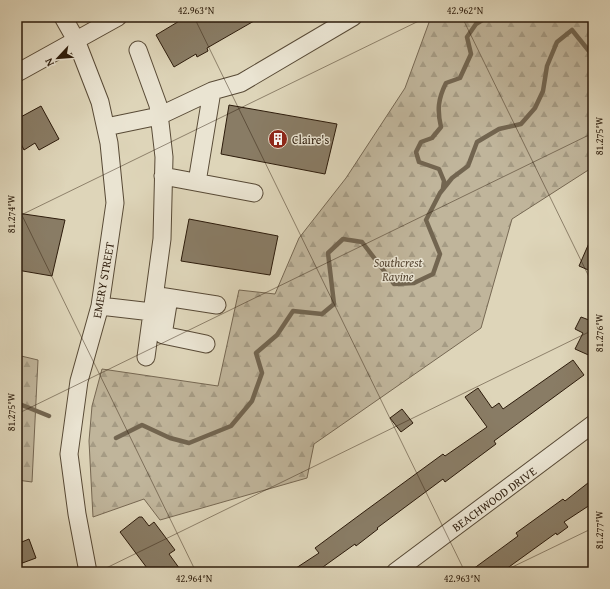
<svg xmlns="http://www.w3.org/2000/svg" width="610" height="589" font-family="'Gentium Book Plus',serif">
	<defs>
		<pattern id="forest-firs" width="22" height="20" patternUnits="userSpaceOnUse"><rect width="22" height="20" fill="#c0b59b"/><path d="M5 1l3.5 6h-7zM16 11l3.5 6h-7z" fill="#a59b84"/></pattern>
	</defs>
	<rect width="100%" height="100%" fill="#ded5b9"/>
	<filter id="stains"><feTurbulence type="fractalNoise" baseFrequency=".005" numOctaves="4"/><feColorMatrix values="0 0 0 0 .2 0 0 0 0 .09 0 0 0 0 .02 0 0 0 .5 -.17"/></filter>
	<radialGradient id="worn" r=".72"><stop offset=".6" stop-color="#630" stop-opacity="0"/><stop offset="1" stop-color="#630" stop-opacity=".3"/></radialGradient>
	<path fill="url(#forest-firs)" stroke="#766853" d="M431,17H593V167L512,219L481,328L314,444L307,478L160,520L144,499L93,517L89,441L92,406L102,369L218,386L239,290L275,294L299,238L346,178L405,88Z
		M17,355L38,360L32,482L17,480Z"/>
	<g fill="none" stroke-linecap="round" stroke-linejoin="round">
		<path stroke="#726550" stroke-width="4.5" d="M443,188L444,181L439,169L419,162L416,152L421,142L432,138L441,127C437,110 438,99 446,83L460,78L471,54L467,37L476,24L487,17
			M17,403L49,416
			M116,438L142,425L170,438L189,443L231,426L252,401L262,373L256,353L277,335L293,311L322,314L334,304L328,253L343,239L362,242L394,284L414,283L433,274L440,254L426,220L440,193L452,178L468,166L477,142L499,129L521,124L535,108L543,91L547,66L557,42L572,30L593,56"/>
	</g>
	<path fill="#897c65" stroke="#2c1b0b" d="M186,17H261L207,48L208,51L197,57L196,54L174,67L156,35Z
		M229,105L337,124L325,174L221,154Z
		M41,106L59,139L39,150L35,143L24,150L21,144L17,146V119Z
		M17,213L65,220L52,276L17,270Z
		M189,219L278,236L270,275L181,261Z
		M593,234V272L579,266Z
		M593,311V357L575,349L583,333L575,329L581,317L589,320Z
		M573,360L584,375L494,441L496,444L445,482L443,479L377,528L378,529L356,546L355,544L316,572H290L319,553L315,548L365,511L443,454L445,456L487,427L465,397L478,388L492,408L499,403L503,409Z
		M402,409L413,423L401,432L390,418Z
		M593,479V503L564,522L568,527L557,535L556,533L502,572H469L518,536L516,533L563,499L565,501Z
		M139,517H142L149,526L154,522L175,550L169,554L182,572H150L120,532Z
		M29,539L36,558L17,565V544Z"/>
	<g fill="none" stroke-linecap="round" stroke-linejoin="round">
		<defs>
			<path id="minor" d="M63,17L76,40L100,102L109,143L115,203L100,306L79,381L69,454L77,514L88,572
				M138,50L158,105L164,157L162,239L146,357
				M17,73L118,17
				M106,127L159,116L212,91L241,83L353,17
				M163,176L254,193
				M197,182L212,91
				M159,296L217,305
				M169,298L163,335L206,344
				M100,306L152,312
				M395,572L593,424"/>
		</defs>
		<use href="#minor" stroke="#584a36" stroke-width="19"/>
		<use href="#minor" stroke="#eae4d2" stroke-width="17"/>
	</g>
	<path fill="none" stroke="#2c1b0b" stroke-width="1" stroke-opacity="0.45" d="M194,17L465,572M462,17L593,285M17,20L22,17M17,205L196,572M17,217L427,17M17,414L593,133M98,572L593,330M502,572L593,528"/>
	<defs>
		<symbol id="building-disc" viewBox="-11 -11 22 22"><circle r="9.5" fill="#8f2418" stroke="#eae4d2"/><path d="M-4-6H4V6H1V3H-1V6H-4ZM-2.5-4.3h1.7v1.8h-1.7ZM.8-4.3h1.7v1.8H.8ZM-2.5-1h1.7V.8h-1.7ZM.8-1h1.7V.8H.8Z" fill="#fff"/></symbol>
	</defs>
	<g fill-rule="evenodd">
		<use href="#building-disc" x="267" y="128" width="22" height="22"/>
	</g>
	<g text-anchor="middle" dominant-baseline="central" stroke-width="3" stroke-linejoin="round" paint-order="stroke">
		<g font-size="12" fill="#2c1b0b" stroke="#eae4d2" text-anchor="start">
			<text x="292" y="139">Claire's</text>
		</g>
		<g font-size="12" font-style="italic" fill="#584936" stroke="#eae4d2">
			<text x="398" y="262">Southcrest<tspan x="398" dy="14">Ravine</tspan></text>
		</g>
		<g font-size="12" fill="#2c1b0b" stroke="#eae4d2">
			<text transform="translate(103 280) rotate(-80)">EMERY STREET</text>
			<text transform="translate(494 499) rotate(-36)">BEACHWOOD DRIVE</text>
		</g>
	</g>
	<rect width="610" height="589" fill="none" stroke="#ded5b9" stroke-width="44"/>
	<g transform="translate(58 58) rotate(244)" stroke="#eae4d2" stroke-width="3" paint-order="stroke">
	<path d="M0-3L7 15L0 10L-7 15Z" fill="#2c1b0b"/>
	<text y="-6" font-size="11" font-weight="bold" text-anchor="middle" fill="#2c1b0b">N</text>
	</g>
	<rect x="22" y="22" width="566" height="545" fill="none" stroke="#2c1b0b" stroke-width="1.5"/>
	<g font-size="10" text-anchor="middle" fill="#2c1b0b">
		<text x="196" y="14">42.963°N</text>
		<text x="465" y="14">42.962°N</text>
		<text transform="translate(599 136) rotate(-90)" y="4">81.275°W</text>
		<text transform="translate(11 214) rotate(-90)" y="4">81.274°W</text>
		<text transform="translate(599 333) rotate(-90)" y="4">81.276°W</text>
		<text transform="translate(11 412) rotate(-90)" y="4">81.275°W</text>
		<text transform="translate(599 530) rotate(-90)" y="4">81.277°W</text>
		<text x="194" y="582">42.964°N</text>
		<text x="462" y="582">42.963°N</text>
	</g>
	<rect width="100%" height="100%" filter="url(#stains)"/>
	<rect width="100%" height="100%" fill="url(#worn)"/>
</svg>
